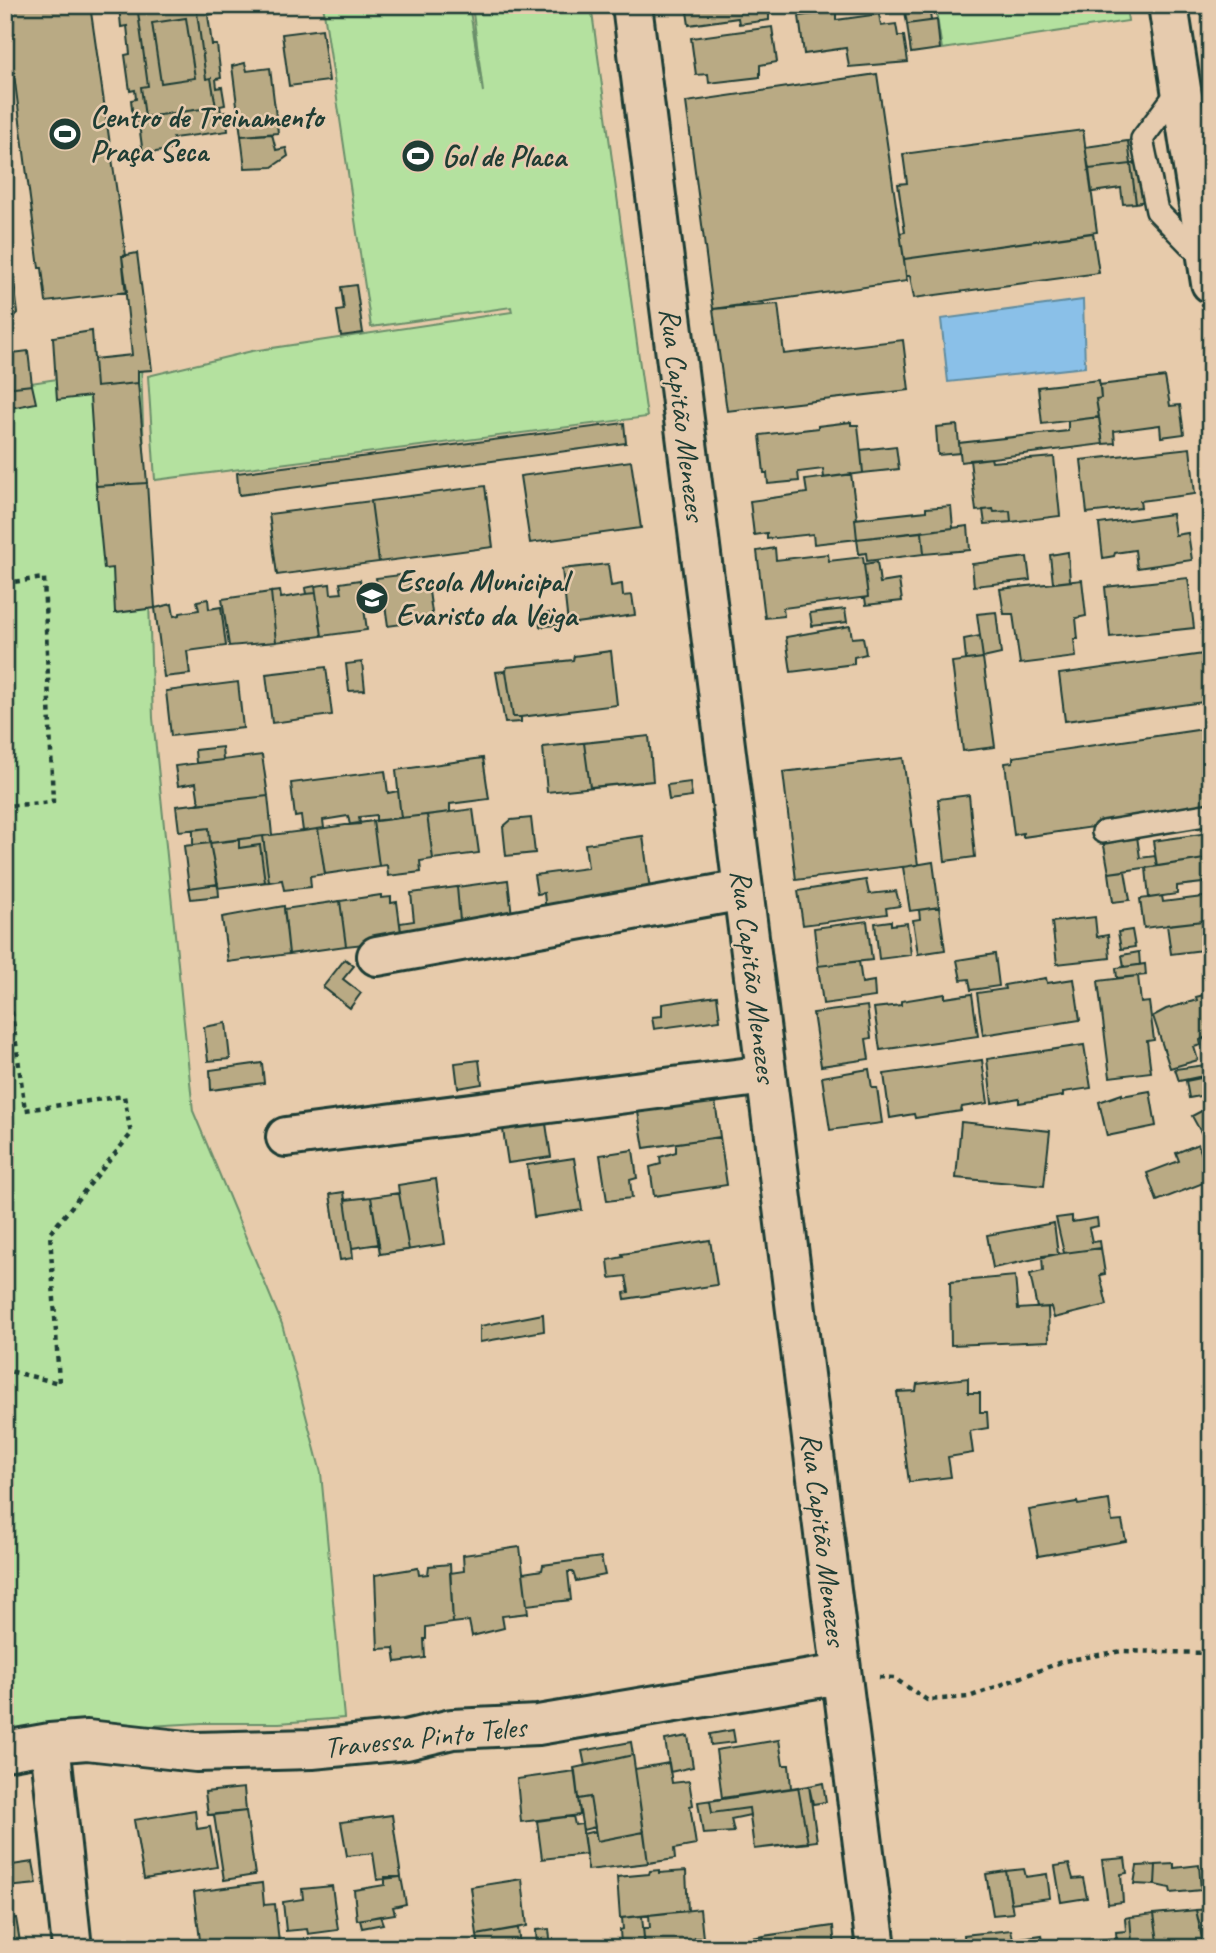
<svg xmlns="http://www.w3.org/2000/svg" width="1216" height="1953" font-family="Caveat,sans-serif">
	<rect width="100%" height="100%" fill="#e7cbab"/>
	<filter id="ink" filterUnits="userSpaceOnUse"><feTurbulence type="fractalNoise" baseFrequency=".0143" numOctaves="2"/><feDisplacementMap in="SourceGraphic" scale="14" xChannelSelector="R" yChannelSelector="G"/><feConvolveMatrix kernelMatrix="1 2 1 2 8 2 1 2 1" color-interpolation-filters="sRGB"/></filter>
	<g filter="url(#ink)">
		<path fill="#b4e19f" stroke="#6a8f6a" stroke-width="2" d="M323,5H469L483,92L472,5H591L647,417L155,480L148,376L252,351L512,312L511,307L371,327Z
			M935,5H1126L1128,21L942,49Z
			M141,366L153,718L193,1111L282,1324L321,1473L344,1718L279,1723H202L5,1734V387Z"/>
		<path fill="#8ac0e8" stroke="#5f8ca0" stroke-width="2" d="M1083,300L1085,367L948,382L941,319Z"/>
		<path fill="#b9aa84" stroke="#1f3d34" stroke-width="2" d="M5,5H90L126,256H122L127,292L46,302L42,268H39Z
			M119,5H212L213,14L208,15L212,45H217L221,78L216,79L217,88L222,87L225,105L220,106L221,113L226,112L228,131L173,138L175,149L143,154L138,117L133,118L131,100L136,99L135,90L130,91L125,55L130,54L127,26L121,27Z
			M137,5H196L206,79L211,78L216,107L145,117L141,87L148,86Z
			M686,5H782L783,11L769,13V20L739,24L738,18L689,25Z
			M807,5H877L818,13V8L808,9Z
			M904,5H929L931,21L907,24Z
			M836,11V20L879,14L881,26L896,24L898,36H904L908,62L849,67L846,48L804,54L799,16Z
			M186,18L195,78L161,83L152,23Z
			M937,20L940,49L911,53L907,24Z
			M772,27L777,62L760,65V77L709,83L708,74L696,75L691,38Z
			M322,29L329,81L289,86L282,34Z
			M245,63L247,71L270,68L278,133L241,136L232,66Z
			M877,74L907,281L713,309L686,102Z
			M1083,130L1097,232L904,259L900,233L905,232L898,184L907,183L903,154Z
			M272,134L276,150L286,148L288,156L272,167L245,168L241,136Z
			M1128,141L1131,164L1089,169L1085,147Z
			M1140,163L1145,201L1136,203L1131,164Z
			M1131,164L1136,203L1123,204L1121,188L1092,192L1089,169Z
			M5,210L18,313L5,325Z
			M1093,233L1099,273L914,298L910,276H906L904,259Z
			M137,253L152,370L138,371V383L96,387L94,359L132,355L122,256Z
			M356,285L363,333L341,336L337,311L344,310L341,287Z
			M778,304L784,354L903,340L909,390L727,411L713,309Z
			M92,331L96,387L138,383L147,483L96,486L90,396L57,400L53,337Z
			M28,351L32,385L5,388V354Z
			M1165,377L1170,406L1180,405L1184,434L1161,437L1160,425L1114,431L1115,443L1103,444L1096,399L1101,398L1100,385Z
			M1099,380L1101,398L1096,399L1099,417L1042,424L1038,387Z
			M32,385L36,403L5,409V388Z
			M1099,417L1103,444L961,462L959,443L1068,431V421Z
			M851,422V425H858L863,473L824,478L823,469L798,472L799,481L768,484L767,473H764L760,435L818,428V426Z
			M624,423L626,443L239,495L237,473Z
			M957,425L960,453L938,455L936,427Z
			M896,446L899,469L863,473L861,450Z
			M1190,448L1195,494L1140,501L1141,507L1087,513L1081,460Z
			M1054,457L1060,516L1011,522L1010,511L994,512L993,509L976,511L970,460L991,458L992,462Z
			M631,461L641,528L530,543L520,476Z
			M851,474L857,519H855L857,539L814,544L813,534L767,539V533L754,535L750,501L807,493L805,480Z
			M147,483L155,608L115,613L113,568L104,569L96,486Z
			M485,486L493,547L379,562L371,501Z
			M371,501L379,562L277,575L269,514Z
			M951,506L953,528L857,539L855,519L926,511V508Z
			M993,509L994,512L1010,511L1011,522L985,524L983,510Z
			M1172,514L1175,535L1188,533L1192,560L1137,568L1135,550L1115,553L1114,556L1103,558L1099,524Z
			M968,526L970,550L924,554L922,532Z
			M922,532L924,554L867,561L866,553L859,554L857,539Z
			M775,548L776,560L828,554L829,561L863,557L868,597L783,608L784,616L765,618L757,551Z
			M1068,552L1070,581L1053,583L1050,555Z
			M1027,557L1030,580L974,586L972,564Z
			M877,562L880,583L899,580L902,601L866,605L865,598L868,597L864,564Z
			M608,564L611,586L622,584L623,596L632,595L635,615L568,624L562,569Z
			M408,574L409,586L428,584L433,620L388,626L383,591L378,592L376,578Z
			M1188,578L1194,628L1110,637L1105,587Z
			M360,580L367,630L322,636L315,586L330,584L331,594L342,593L340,583Z
			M1082,580L1086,616L1076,618L1078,639H1074L1076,657L1020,664L1013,614H1004L1000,589Z
			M315,586L316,593L306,594L305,588Z
			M315,586L322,636L276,642L271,592L280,591L281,598L306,594L305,588Z
			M271,592L276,642L229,646L222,599Z
			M208,599L209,609L221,607L226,646L187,651L190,674L164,677L155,608L172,604L174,616L180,615V613L199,610L197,601Z
			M845,609L847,622L812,626L810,613Z
			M555,612L557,625L540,627L539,614Z
			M996,612L1001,654L983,658L977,614Z
			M850,626L852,638L863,637L866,654L854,657V664L791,672L786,637Z
			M980,636L983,658L966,660L964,639Z
			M611,651L617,705L521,717V722L505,723L496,672L506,671L507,667L573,660L574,656Z
			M1211,653V701L1065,721L1059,674Z
			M983,658L995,747L963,751L952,662Z
			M362,662L365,690L349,691L346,664Z
			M326,667L332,715L272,723L266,674Z
			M506,671L513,717H521V722L505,723L496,672Z
			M238,682L243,728L171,736L166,691Z
			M1211,728V810L1023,837V833L1014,835L1005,763L1013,762V757Z
			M649,736L653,781L590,787L584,743Z
			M649,736L653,781L547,792L543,747Z
			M222,747L223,760L196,763L195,750Z
			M262,755L268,796L199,804L196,783L178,786L175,766Z
			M483,758L489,799L450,804V812L401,818L396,770Z
			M903,758L918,865L796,880L783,772Z
			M385,771L388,793L398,791L401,818L376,821V815L359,817L360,824L350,825L348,816L323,820L324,828L303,831L301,816L295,817L291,783Z
			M690,782L692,797L669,800L667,785Z
			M969,795L975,857L945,861L938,799Z
			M268,796L272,835L210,843L209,828L179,831L176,806Z
			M473,809L479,853L433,859L427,815Z
			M427,815L433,859L420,861L421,872L388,876L387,865L379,866L373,821Z
			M531,818L535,853L506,856L503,827L511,820Z
			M373,821L379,866L325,874L318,829Z
			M1211,826V858L1157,866L1153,841L1208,833V827Z
			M209,828L210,843L193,845V830Z
			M318,829L325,874L310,876L311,887L284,890L282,880L269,882L263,836Z
			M263,836L269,882L218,888L210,843Z
			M643,836L651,898L546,912L544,893L537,894L534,875L588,868L585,844Z
			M1137,836L1140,858L1155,856L1157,866L1109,873L1103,840Z
			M239,840V848L260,845L265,882L218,888L210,843Z
			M210,843L218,884L189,888L184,846Z
			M1211,858V882L1177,886V894L1149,898L1146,868Z
			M933,862L939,907L910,911L903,867Z
			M1125,871L1130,900L1113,902L1109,873Z
			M508,880L513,925L461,932L457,887Z
			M866,880L869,894L896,891L900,906L886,908L887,914L803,925L798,891Z
			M218,884L219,896L191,899L189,888Z
			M457,887L461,932L402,940L400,923L414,921L411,893Z
			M381,895V898L391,897V903L397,902L402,940L346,946L340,901Z
			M1162,896L1163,902L1211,896V920L1144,928L1140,899Z
			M340,901L346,946L289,954L284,909Z
			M284,906L289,954L228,962L222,917Z
			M939,907L945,950L918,954L913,920L920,919L919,910Z
			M1095,917L1097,937L1108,935L1110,958L1057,964L1052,922Z
			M1211,920V949L1171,954L1167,925Z
			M867,921L872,960L818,966L814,928Z
			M891,921V925L907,923L911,955L879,959L875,923Z
			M1132,930L1135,947L1121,949L1118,932Z
			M1139,952L1140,965L1124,967L1122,955Z
			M995,954L999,986L971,990L969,979L961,980L957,960Z
			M345,959L354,966L343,979L361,993L350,1008L323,987Z
			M859,961L862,983L874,981L875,997L823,1004L818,966Z
			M1145,964L1146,975L1117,978L1116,968Z
			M1138,976L1141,1003L1149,1002L1154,1040L1147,1041L1151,1072L1110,1077L1098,981Z
			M1046,978L1047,983L1074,979L1080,1020L983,1035L977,993L1005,989L1004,985Z
			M1211,993V1056L1204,1038L1200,1040L1201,1045L1194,1047L1198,1060L1170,1068L1153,1016L1166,1009L1197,1000L1196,997Z
			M945,994V998L972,994L978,1036L880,1050L874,1008L901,1005V1001Z
			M717,996L720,1020L654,1029L652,1017L662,1016V1004Z
			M867,1006L871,1038L866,1039L869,1059L821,1066L813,1013Z
			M226,1023L230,1059L208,1061L204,1027Z
			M1084,1045L1091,1088L1063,1092V1096L1019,1103V1098L992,1103L987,1059Z
			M479,1060L482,1084L458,1088L455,1063Z
			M982,1060L988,1103L962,1107L961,1111L915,1118L914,1114L890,1118L884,1074Z
			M262,1063L264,1083L211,1090L210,1070Z
			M1205,1065L1208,1075L1179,1081L1175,1069Z
			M869,1069L872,1088H877L882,1123L830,1130L822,1077Z
			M1211,1076V1094L1189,1098L1186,1081Z
			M1150,1091L1156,1126L1107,1136L1099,1102L1122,1094V1096Z
			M714,1093L720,1137L644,1148L637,1106Z
			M1211,1106V1146L1209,1147L1192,1116Z
			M545,1117L551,1157L508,1163L502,1123Z
			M961,1122L1050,1131L1044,1186L956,1178Z
			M720,1137L727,1185L654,1196L650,1167L661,1164L660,1157L676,1152V1143Z
			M1198,1144L1211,1180L1157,1201L1147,1173L1179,1161L1176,1153Z
			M633,1150L637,1178L630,1180L632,1198L607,1201L600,1155Z
			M574,1158L582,1210L534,1217L527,1165Z
			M436,1179L445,1244L380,1254L379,1244L352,1248L353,1258L340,1260L330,1194L344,1192L345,1200L371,1197L399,1193L398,1185Z
			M399,1193L409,1250L380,1254L371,1197Z
			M371,1197L379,1244L352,1248L345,1200Z
			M1072,1216V1222L1097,1218L1098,1226L1089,1228L1092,1242L1100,1241L1101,1248L1064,1253L1056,1218Z
			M1054,1223L1058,1254L993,1268L987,1235Z
			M710,1240L717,1285L625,1299L624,1293L629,1292L626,1276L610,1278L608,1260L623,1257L622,1254Z
			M1101,1248L1105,1274L1100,1275L1107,1305L1054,1318L1051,1307L1037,1308L1030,1274L1043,1271L1042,1256Z
			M1015,1276L1018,1309L1048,1307L1049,1341L951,1345L950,1282Z
			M543,1314L544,1331L480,1342V1326Z
			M968,1378V1393H980V1412H987L988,1428L970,1431L973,1453L948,1457L951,1477L909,1482L897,1392L916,1391L917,1384Z
			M1109,1500L1112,1522L1122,1521L1126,1541L1038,1556L1029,1510L1077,1502L1078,1505Z
			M520,1547L528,1613L502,1616L504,1628L472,1636L469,1621L453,1623L450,1573L464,1571L463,1555Z
			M601,1557L605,1575L576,1581L573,1572H568L571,1600L527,1605L523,1573L542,1570L543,1565Z
			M450,1564L453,1623L426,1627V1639H424L425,1658L396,1662L394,1648L378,1649L375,1575L418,1568L419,1575L428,1574L429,1566Z
			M733,1730L735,1742L711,1745L710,1734Z
			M688,1736L693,1767L670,1772L665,1740Z
			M779,1740L783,1765H789L791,1788L722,1798L716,1750Z
			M631,1742L633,1755L585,1766L582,1751Z
			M633,1755L644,1832L597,1841L590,1797L578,1799L574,1768Z
			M669,1763L672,1783L689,1781L693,1805L690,1806L696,1845L674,1849L675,1859L648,1863L635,1769Z
			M575,1771L580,1815L521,1822L517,1779Z
			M823,1783L826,1802L813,1804L809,1786Z
			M809,1786L817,1841L754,1849L750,1815L731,1819L734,1832L703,1834L698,1802Z
			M798,1787L808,1843L754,1849L749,1808L712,1813L710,1801Z
			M244,1788L246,1811L208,1815L205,1792Z
			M590,1797L595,1827L583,1830L578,1799Z
			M195,1810L197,1829L210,1827L217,1867L144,1879L134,1820Z
			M246,1811L255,1875L224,1880L214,1815Z
			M392,1815L401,1877L377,1880L373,1853L347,1856L341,1822Z
			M573,1816L575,1825L582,1824L586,1854L542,1859L537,1821Z
			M595,1831L597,1841L644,1832L648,1863L588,1870L583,1834Z
			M1125,1858L1127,1873L1121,1874L1123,1902L1108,1904L1102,1860Z
			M33,1862L37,1884L7,1887L5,1866Z
			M1069,1864L1073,1879L1083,1878L1087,1898L1061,1902L1055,1866Z
			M1174,1864V1868L1199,1865L1201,1890L1171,1893L1170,1888L1155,1885L1156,1865Z
			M1156,1865L1155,1885L1134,1884L1137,1866Z
			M1024,1869L1026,1877L1047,1874L1050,1898L1011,1903L1006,1871Z
			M659,1870V1873L686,1871L688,1911L620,1918L617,1877L649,1874L650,1871Z
			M1006,1871L1013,1913L993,1915L986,1874Z
			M385,1877H401L406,1904L393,1907L395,1914L357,1920L354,1890L385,1885Z
			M522,1879L527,1926L477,1935L471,1887Z
			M262,1883L264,1905L275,1904L279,1943L256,1946V1942L201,1948L194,1892Z
			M332,1886L338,1930L308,1934L307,1929L286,1931L283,1902L303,1899L302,1889Z
			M700,1909L703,1938H695L696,1948H645L643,1928H650L649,1915Z
			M1211,1909V1948H1205L1196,1910Z
			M1196,1910L1204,1948H1159L1154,1914Z
			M1154,1914L1159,1948H1123V1943L1132,1942L1130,1917Z
			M380,1916L383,1924L362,1928L360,1920Z
			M642,1916L645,1948H619L621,1944L620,1930L623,1929L622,1918Z
			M1130,1917L1132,1942L1117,1943L1116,1932L1126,1931L1125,1918Z
			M16,1918L20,1942L5,1944V1920Z
			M833,1926L835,1948H765L764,1936Z
			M833,1926L835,1948H715V1943Z
			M518,1928L520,1948H479L477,1935Z
			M549,1929L551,1948H537L536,1930Z
			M1011,1930L1013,1939L1042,1935L1044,1948H965L964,1935Z
			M1117,1938V1948H1083V1941Z"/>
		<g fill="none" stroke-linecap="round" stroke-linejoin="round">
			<defs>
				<path id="lane" d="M1181,87L1142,139L1157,211L1203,258
					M1103,832L1211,814"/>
				<path id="street" d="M1168,5L1211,283
					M377,956L743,890
					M286,1137L766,1075
					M50,1743L72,1948
					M5,1751L50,1743L87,1740L196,1752L312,1749L406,1740L452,1729L538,1725L841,1674"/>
				<path id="secondary" d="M632,5L876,1948"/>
			</defs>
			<use href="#lane" stroke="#1f3d34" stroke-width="26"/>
			<use href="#street" stroke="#1f3d34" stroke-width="44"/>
			<use href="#secondary" stroke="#1f3d34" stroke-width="44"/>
			<path stroke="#1f3d34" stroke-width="4.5" stroke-dasharray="5 5" stroke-linecap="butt" d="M5,583L44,578L53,802L5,806
				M5,962L25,1110L124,1096L131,1134L50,1233L59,1383L5,1370
				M5,1536V1539
				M879,1677L894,1678L927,1700L969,1697L1064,1661L1122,1651L1211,1653"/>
			<use href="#lane" stroke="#e6cbae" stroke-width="21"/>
			<use href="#street" stroke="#e6cbae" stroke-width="38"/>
			<use href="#secondary" stroke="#e6cbae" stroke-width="38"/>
		</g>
	</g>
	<defs>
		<symbol id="stadium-disc" viewBox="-11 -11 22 22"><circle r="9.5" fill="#1f3d34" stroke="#e6cbae"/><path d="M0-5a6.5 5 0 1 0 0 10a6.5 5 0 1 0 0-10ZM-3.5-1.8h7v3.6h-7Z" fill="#fff"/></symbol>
		<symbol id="school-disc" viewBox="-11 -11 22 22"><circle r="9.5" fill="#1f3d34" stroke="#e6cbae"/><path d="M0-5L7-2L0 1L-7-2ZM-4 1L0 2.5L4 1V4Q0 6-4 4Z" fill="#fff"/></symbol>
	</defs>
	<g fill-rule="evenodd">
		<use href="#stadium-disc" x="46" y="115" width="38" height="38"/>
		<use href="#stadium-disc" x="399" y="137" width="38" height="38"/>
		<use href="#school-disc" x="353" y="579" width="38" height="38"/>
	</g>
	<g text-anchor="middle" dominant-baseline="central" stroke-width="5" stroke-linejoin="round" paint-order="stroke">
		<g font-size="30" font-weight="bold" fill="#1f3d34" stroke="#e6cbae" text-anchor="start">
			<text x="90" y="117">Centro de Treinamento<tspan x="90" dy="34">Praça Seca</tspan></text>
			<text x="442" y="156">Gol de Placa</text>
			<text x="396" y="581">Escola Municipal<tspan x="396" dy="34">Evaristo da Veiga</tspan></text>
		</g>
		<g font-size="30" fill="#1f3d34" stroke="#e6cbae">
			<text transform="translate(683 414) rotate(83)">Rua Capitão Menezes</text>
			<text transform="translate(754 976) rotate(83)">Rua Capitão Menezes</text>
			<text transform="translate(824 1539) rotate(83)">Rua Capitão Menezes</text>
			<text transform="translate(425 1737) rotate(-6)">Travessa Pinto Teles</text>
		</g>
	</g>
	<rect width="1216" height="1953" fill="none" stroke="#e6cbae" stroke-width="28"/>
	<rect x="14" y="14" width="1188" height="1925" fill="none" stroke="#1f3d34" stroke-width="2.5" filter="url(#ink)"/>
</svg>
